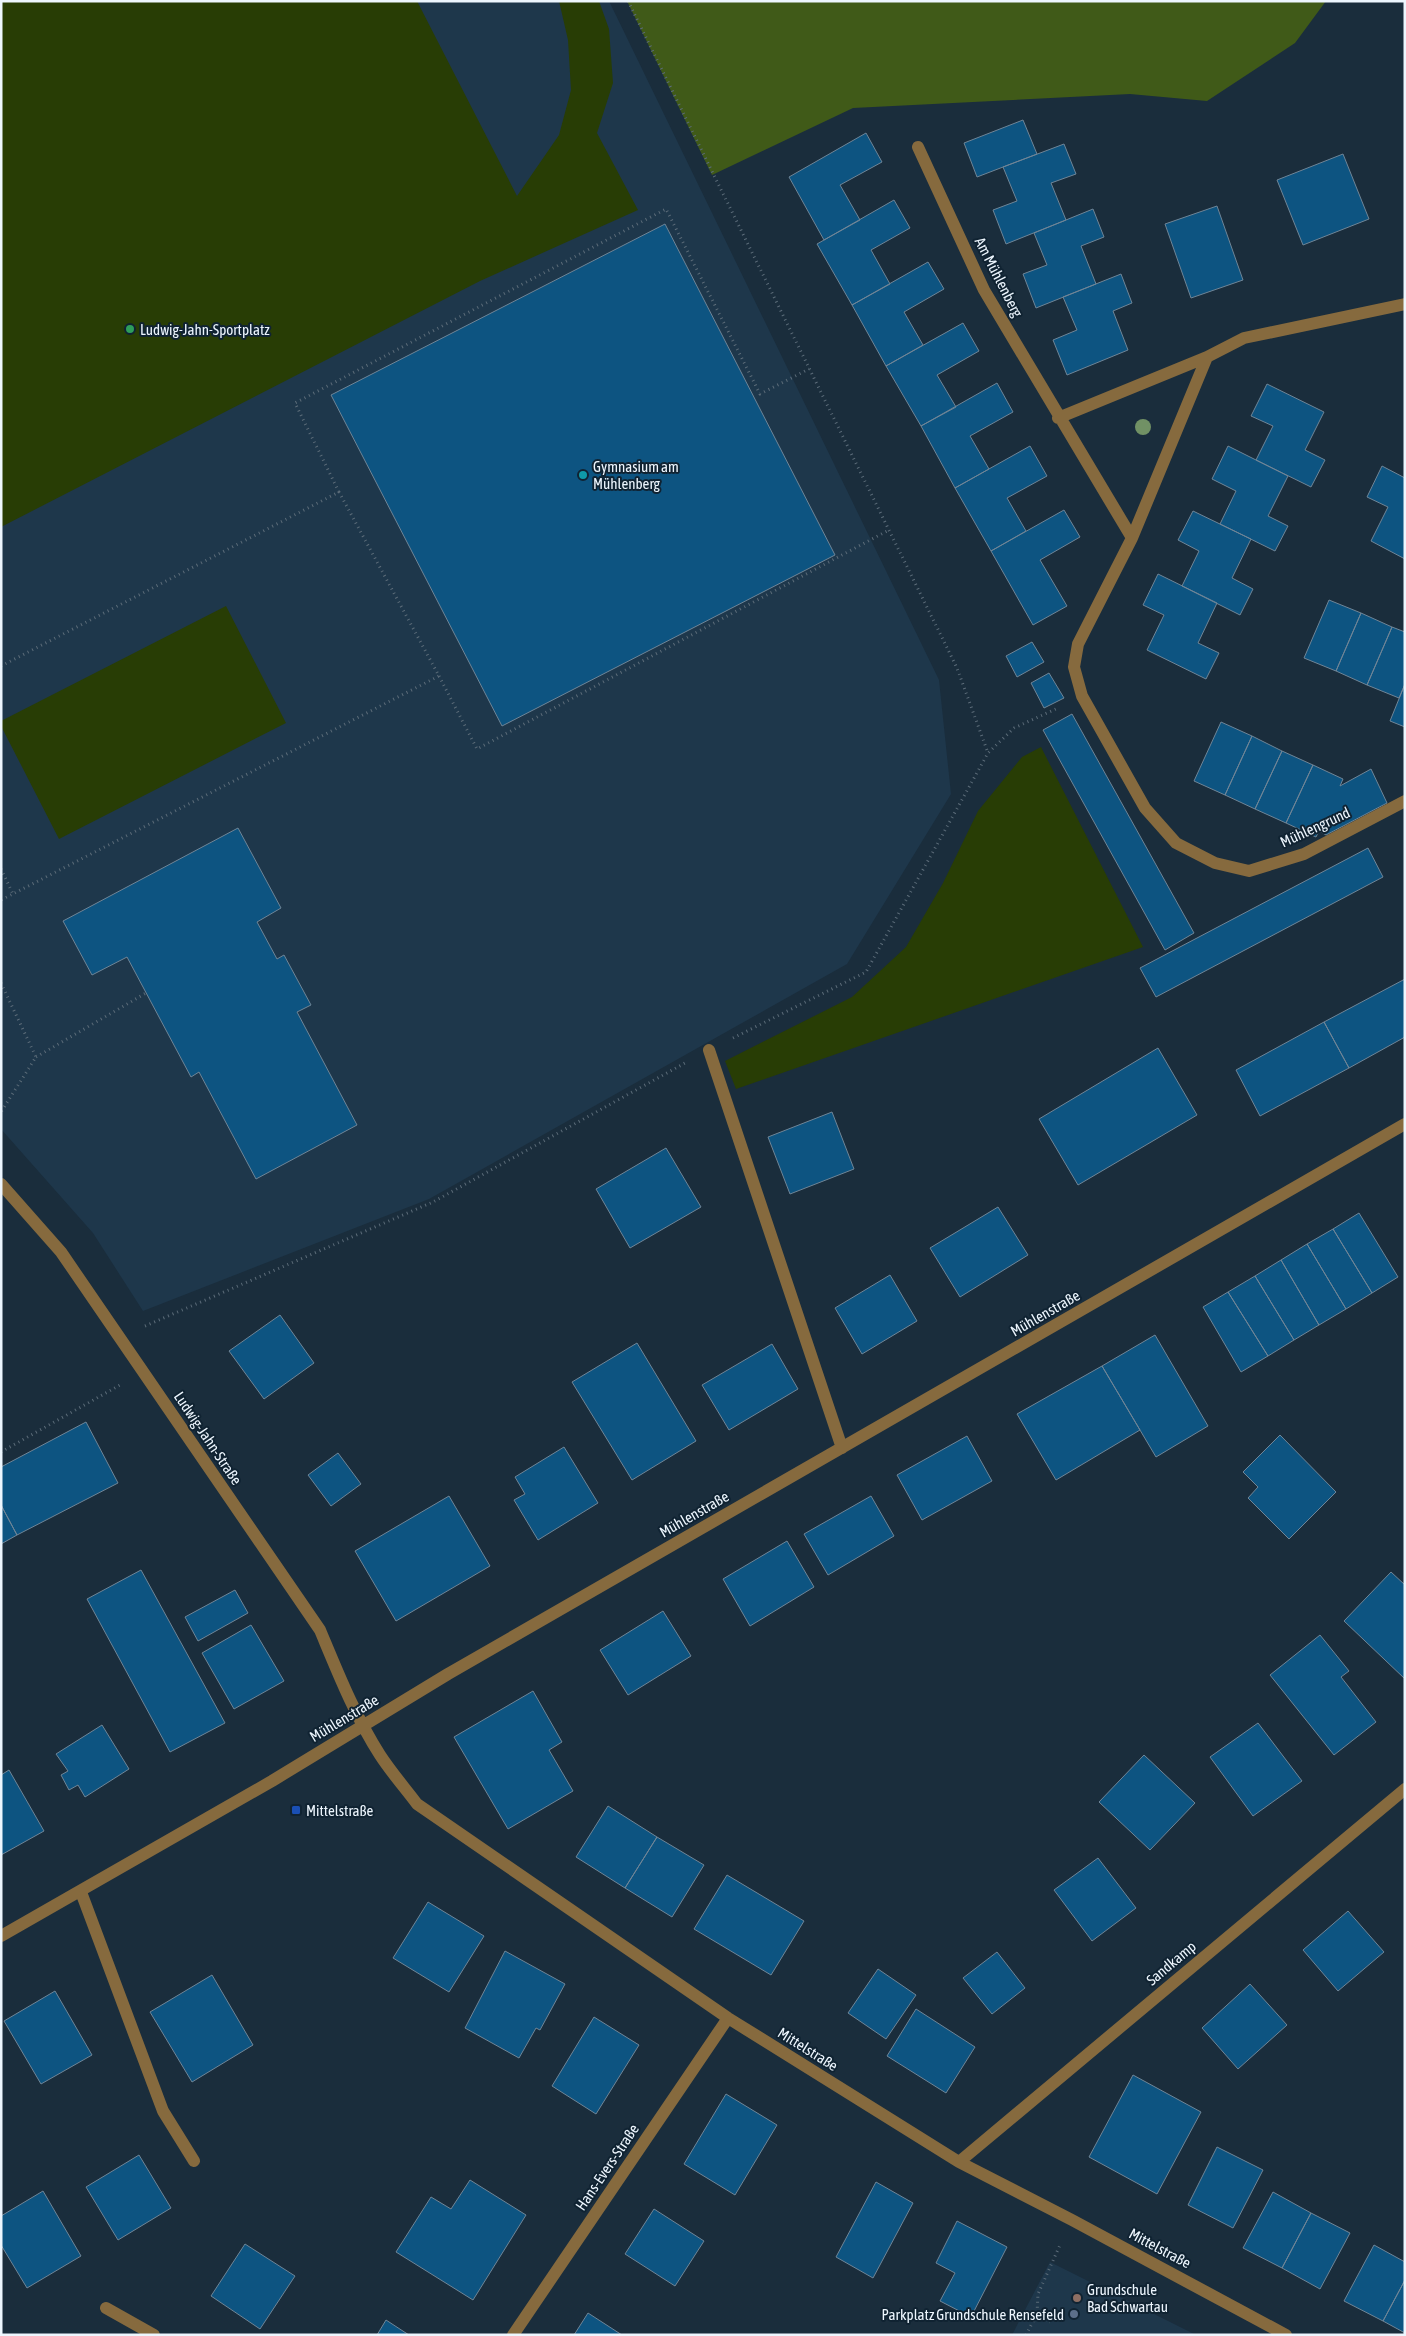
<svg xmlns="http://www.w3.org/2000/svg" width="1406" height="2336" font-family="'Asap Condensed',sans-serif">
	<rect width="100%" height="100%" fill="#1a2d3c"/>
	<path fill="#1e374b" d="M1,1H609L939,680L951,794L847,964L429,1199L143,1311L93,1233L1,1129Z
		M1050,2262L1196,2335H1012Z"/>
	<path fill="#283d05" d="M1,1H417L517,196L559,135L571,90L568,40L559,1H599L609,29L613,83L597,133L638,210L480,281L1,527Z
		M226,606L286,723L59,839L1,726V721Z
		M1041,747L1143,947L736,1089L725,1061L852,997L906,947L943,883L978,811L1022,757Z"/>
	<path fill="#405a18" d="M627,1H1326L1295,43L1207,101L1130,94L853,108L712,175Z"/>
	<path fill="#0d5481" stroke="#6f8597" d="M1023,120L1037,154L977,177L964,143Z
		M866,133L882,162L840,185L860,220L824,240L789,177Z
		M1064,144L1076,174L1051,183L1066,220L1006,244L993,210L1017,201L1003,167Z
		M1343,154L1369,219L1303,245L1277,180Z
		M894,200L910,228L871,250L890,284L852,305L817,244Z
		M1217,206L1243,280L1191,298L1165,224Z
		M1093,209L1104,237L1081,246L1096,284L1036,308L1023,274L1047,265L1034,233Z
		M665,224L835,555L502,726L331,395Z
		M928,262L944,289L904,312L923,345L886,366L852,305Z
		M1121,274L1132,303L1113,311L1128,350L1067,375L1053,340L1077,330L1063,297Z
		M963,323L979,351L937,375L956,407L921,426L886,366Z
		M997,383L1013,412L970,436L989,469L955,488L921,426Z
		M1267,384L1324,412L1305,450L1325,460L1311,487L1256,460L1273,426L1251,416Z
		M1030,446L1047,476L1007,498L1026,531L991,551L955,488Z
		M1228,446L1288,476L1268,516L1288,526L1275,551L1220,524L1236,491L1212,479Z
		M1382,466L1405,478V559L1371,541L1388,507L1367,497Z
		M1064,510L1080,537L1040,560L1067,606L1033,625L991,551Z
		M1193,511L1251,539L1232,578L1253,589L1240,615L1182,586L1199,551L1178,540Z
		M1158,574L1217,603L1198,643L1219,653L1206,679L1147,650L1164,615L1143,605Z
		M1329,600L1361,613L1336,671L1304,658Z
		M1361,613L1392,627L1367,685L1336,671Z
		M1392,627L1405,632V684L1399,698L1367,685Z
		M1032,642L1044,662L1017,677L1006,656Z
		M1049,673L1064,698L1044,708L1031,683Z
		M1405,684V727L1390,721Z
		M1072,714L1194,933L1165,950L1043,730Z
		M1221,722L1252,736L1225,795L1194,781Z
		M1252,736L1282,751L1255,809L1225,795Z
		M1282,751L1313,765L1286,823L1255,809Z
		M1313,765L1343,779L1340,786L1371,769L1387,803L1326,835L1319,831L1316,837L1286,823Z
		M238,828L281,908L257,922L277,959L284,955L311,1005L297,1012L357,1125L256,1179L199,1072L191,1077L127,957L92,975L63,921Z
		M1368,848L1383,877L1156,997L1140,968Z
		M1405,979V1037L1349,1068L1324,1022Z
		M1324,1022L1349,1068L1260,1116L1236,1070Z
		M1158,1048L1197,1115L1078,1185L1039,1119Z
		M832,1112L854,1169L790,1194L768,1137Z
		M666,1148L701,1207L630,1248L596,1189Z
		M998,1207L1028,1255L960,1297L930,1248Z
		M1359,1213L1398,1277L1372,1293L1333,1229Z
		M1333,1229L1372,1293L1346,1309L1307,1244Z
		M1307,1244L1346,1309L1319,1325L1281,1260Z
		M1281,1260L1319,1325L1294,1340L1255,1276Z
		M890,1275L917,1321L862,1354L835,1308Z
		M1255,1276L1294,1340L1268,1356L1228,1292Z
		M1228,1292L1268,1356L1241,1372L1203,1307Z
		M280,1315L314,1363L264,1399L229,1351Z
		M1155,1335L1208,1426L1156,1457L1102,1366Z
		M637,1343L696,1441L632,1480L572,1382Z
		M772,1344L798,1389L729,1430L702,1385Z
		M1102,1366L1140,1430L1056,1480L1017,1414Z
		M86,1422L118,1483L17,1535L1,1505V1467Z
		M1280,1435L1336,1492L1289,1539L1248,1498L1258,1487L1243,1472Z
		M967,1436L992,1481L922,1520L897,1475Z
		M564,1447L598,1503L538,1540L514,1500L525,1494L515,1477Z
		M338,1453L361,1484L331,1506L308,1475Z
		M449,1496L490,1566L396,1621L355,1551Z
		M871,1496L894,1536L828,1575L804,1534Z
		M1,1505L17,1535L1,1544Z
		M787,1541L814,1587L750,1626L723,1579Z
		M141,1570L225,1723L170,1752L87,1599Z
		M1391,1572L1405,1585V1679L1344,1621Z
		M235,1590L248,1613L198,1641L185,1617Z
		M663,1611L691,1656L628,1695L600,1650Z
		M251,1625L284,1681L234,1709L202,1653Z
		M1320,1635L1349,1671L1341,1677L1376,1722L1334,1755L1270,1675Z
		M533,1691L562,1742L549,1750L573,1791L508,1829L454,1737Z
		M1258,1723L1302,1781L1253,1816L1210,1757Z
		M102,1725L129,1769L85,1797L78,1785L69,1790L61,1775L68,1771L56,1754Z
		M1144,1755L1195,1803L1150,1850L1099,1802Z
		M9,1770L44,1831L1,1855V1775Z
		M608,1806L657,1837L625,1888L576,1857Z
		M657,1837L704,1865L672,1917L625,1888Z
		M1098,1858L1136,1908L1092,1941L1054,1890Z
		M727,1875L804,1921L771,1975L694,1929Z
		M428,1902L484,1936L449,1992L393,1958Z
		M1348,1911L1384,1952L1338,1991L1303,1950Z
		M505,1951L565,1984L540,2030L536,2028L519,2058L465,2028Z
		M997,1952L1025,1988L992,2014L963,1978Z
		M878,1969L916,1995L886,2039L848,2013Z
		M212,1975L253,2045L192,2082L150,2012Z
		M1250,1984L1287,2025L1238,2069L1202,2028Z
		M55,1991L92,2055L41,2084L4,2021Z
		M916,2009L975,2047L946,2093L887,2056Z
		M594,2017L639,2045L596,2114L552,2086Z
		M1133,2075L1201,2112L1157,2194L1089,2157Z
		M726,2094L777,2125L735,2195L684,2164Z
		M1217,2147L1263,2170L1233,2228L1188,2205Z
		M139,2155L171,2208L118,2240L86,2187Z
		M470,2180L526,2215L473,2300L396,2252L431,2197L451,2209Z
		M876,2182L913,2203L873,2278L836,2257Z
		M43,2191L81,2256L27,2288L1,2245V2216Z
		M1273,2192L1311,2213L1282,2268L1243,2248Z
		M654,2209L704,2241L675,2286L625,2254Z
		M1311,2213L1350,2233L1320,2289L1282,2268Z
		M957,2221L1007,2247L971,2317L940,2301L955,2273L936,2263Z
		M245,2244L295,2276L260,2329L211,2296Z
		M1374,2245L1405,2262V2280L1383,2321L1344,2301Z
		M1405,2280V2333L1383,2321Z
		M588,2313L622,2335H574Z
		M386,2320L409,2335H377Z"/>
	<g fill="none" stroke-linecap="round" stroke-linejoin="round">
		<path stroke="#5c6c79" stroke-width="3" stroke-dasharray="1 4" stroke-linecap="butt" d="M628,1L957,668L988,753
			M339,492L295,403L666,209L760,394L809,369
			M1,666L339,492L439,676L1,900
			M439,676L477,749L889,530
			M1,869L13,894
			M1,983L36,1057L1,1112
			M733,1038L866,972L988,753L1014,728L1058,708
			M36,1057L146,993
			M145,1326L433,1202L685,1063
			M1,1452L120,1385
			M1037,2314L1050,2322
			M1026,2335L1037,2314L1038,2294L1060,2245"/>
		<path stroke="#866a3e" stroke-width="12" d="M918,147L984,290L1132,538
			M1405,304L1244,338L1207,357L1132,538L1078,644L1074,667L1082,696L1145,808L1176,843L1215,863L1249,871L1304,854L1405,801
			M1058,418L1207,357
			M709,1050L842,1448
			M1,1184L61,1252L320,1630C338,1673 355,1716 380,1755C391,1772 405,1788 417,1804L728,2018L959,2162L1072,2220L1286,2335
			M81,1892L163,2111L194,2161
			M1,1936L272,1781L448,1674L1405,1124
			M959,2162L1405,1789
			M106,2308L154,2335
			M513,2335L728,2018"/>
	</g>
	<circle fill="#719165" cx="1143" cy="427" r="8"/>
	<circle fill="#2e9e5b" stroke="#102332" stroke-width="2" cx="130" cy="329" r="5"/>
	<circle fill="#0f9aa8" stroke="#102332" stroke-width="2" cx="583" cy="475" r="5"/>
	<rect fill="#1a4fb4" stroke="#102332" stroke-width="2" x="291" y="1805" width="10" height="10" rx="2.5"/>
	<circle fill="#8d6e63" stroke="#102332" stroke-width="2" cx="1077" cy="2298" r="5"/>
	<circle fill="#5c6f8a" stroke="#102332" stroke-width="2" cx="1074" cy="2314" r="5"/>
	<g text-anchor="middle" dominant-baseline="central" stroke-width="4" stroke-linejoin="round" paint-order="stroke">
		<g font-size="15" fill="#edf6fe" stroke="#102332">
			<text transform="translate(999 277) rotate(63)">Am Mühlenberg</text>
			<text transform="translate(1315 827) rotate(-25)">Mühlengrund</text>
			<text transform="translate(1045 1313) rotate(-30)">Mühlenstraße</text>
			<text transform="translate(208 1438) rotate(56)">Ludwig-Jahn-Straße</text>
			<text transform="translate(694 1514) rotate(-30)">Mühlenstraße</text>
			<text transform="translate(344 1718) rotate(-31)">Mühlenstraße</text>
			<text transform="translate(1171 1963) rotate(-40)">Sandkamp</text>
			<text transform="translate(808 2049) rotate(32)">Mittelstraße</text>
			<text transform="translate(607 2167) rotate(-56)">Hans-Evers-Straße</text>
			<text transform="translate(1160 2248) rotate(28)">Mittelstraße</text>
		</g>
		<g font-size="15" fill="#edf6fe" stroke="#102332" text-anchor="start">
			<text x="140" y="329">Ludwig-Jahn-Sportplatz</text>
			<text x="593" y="466">Gymnasium am<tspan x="593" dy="17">Mühlenberg</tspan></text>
			<text x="306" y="1810">Mittelstraße</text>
			<text x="1087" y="2289">Grundschule<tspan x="1087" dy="17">Bad Schwartau</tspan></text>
			<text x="1064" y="2314" text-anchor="end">Parkplatz Grundschule Rensefeld</text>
		</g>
	</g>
	<rect width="1406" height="2336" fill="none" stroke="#edf6fe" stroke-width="5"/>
</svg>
